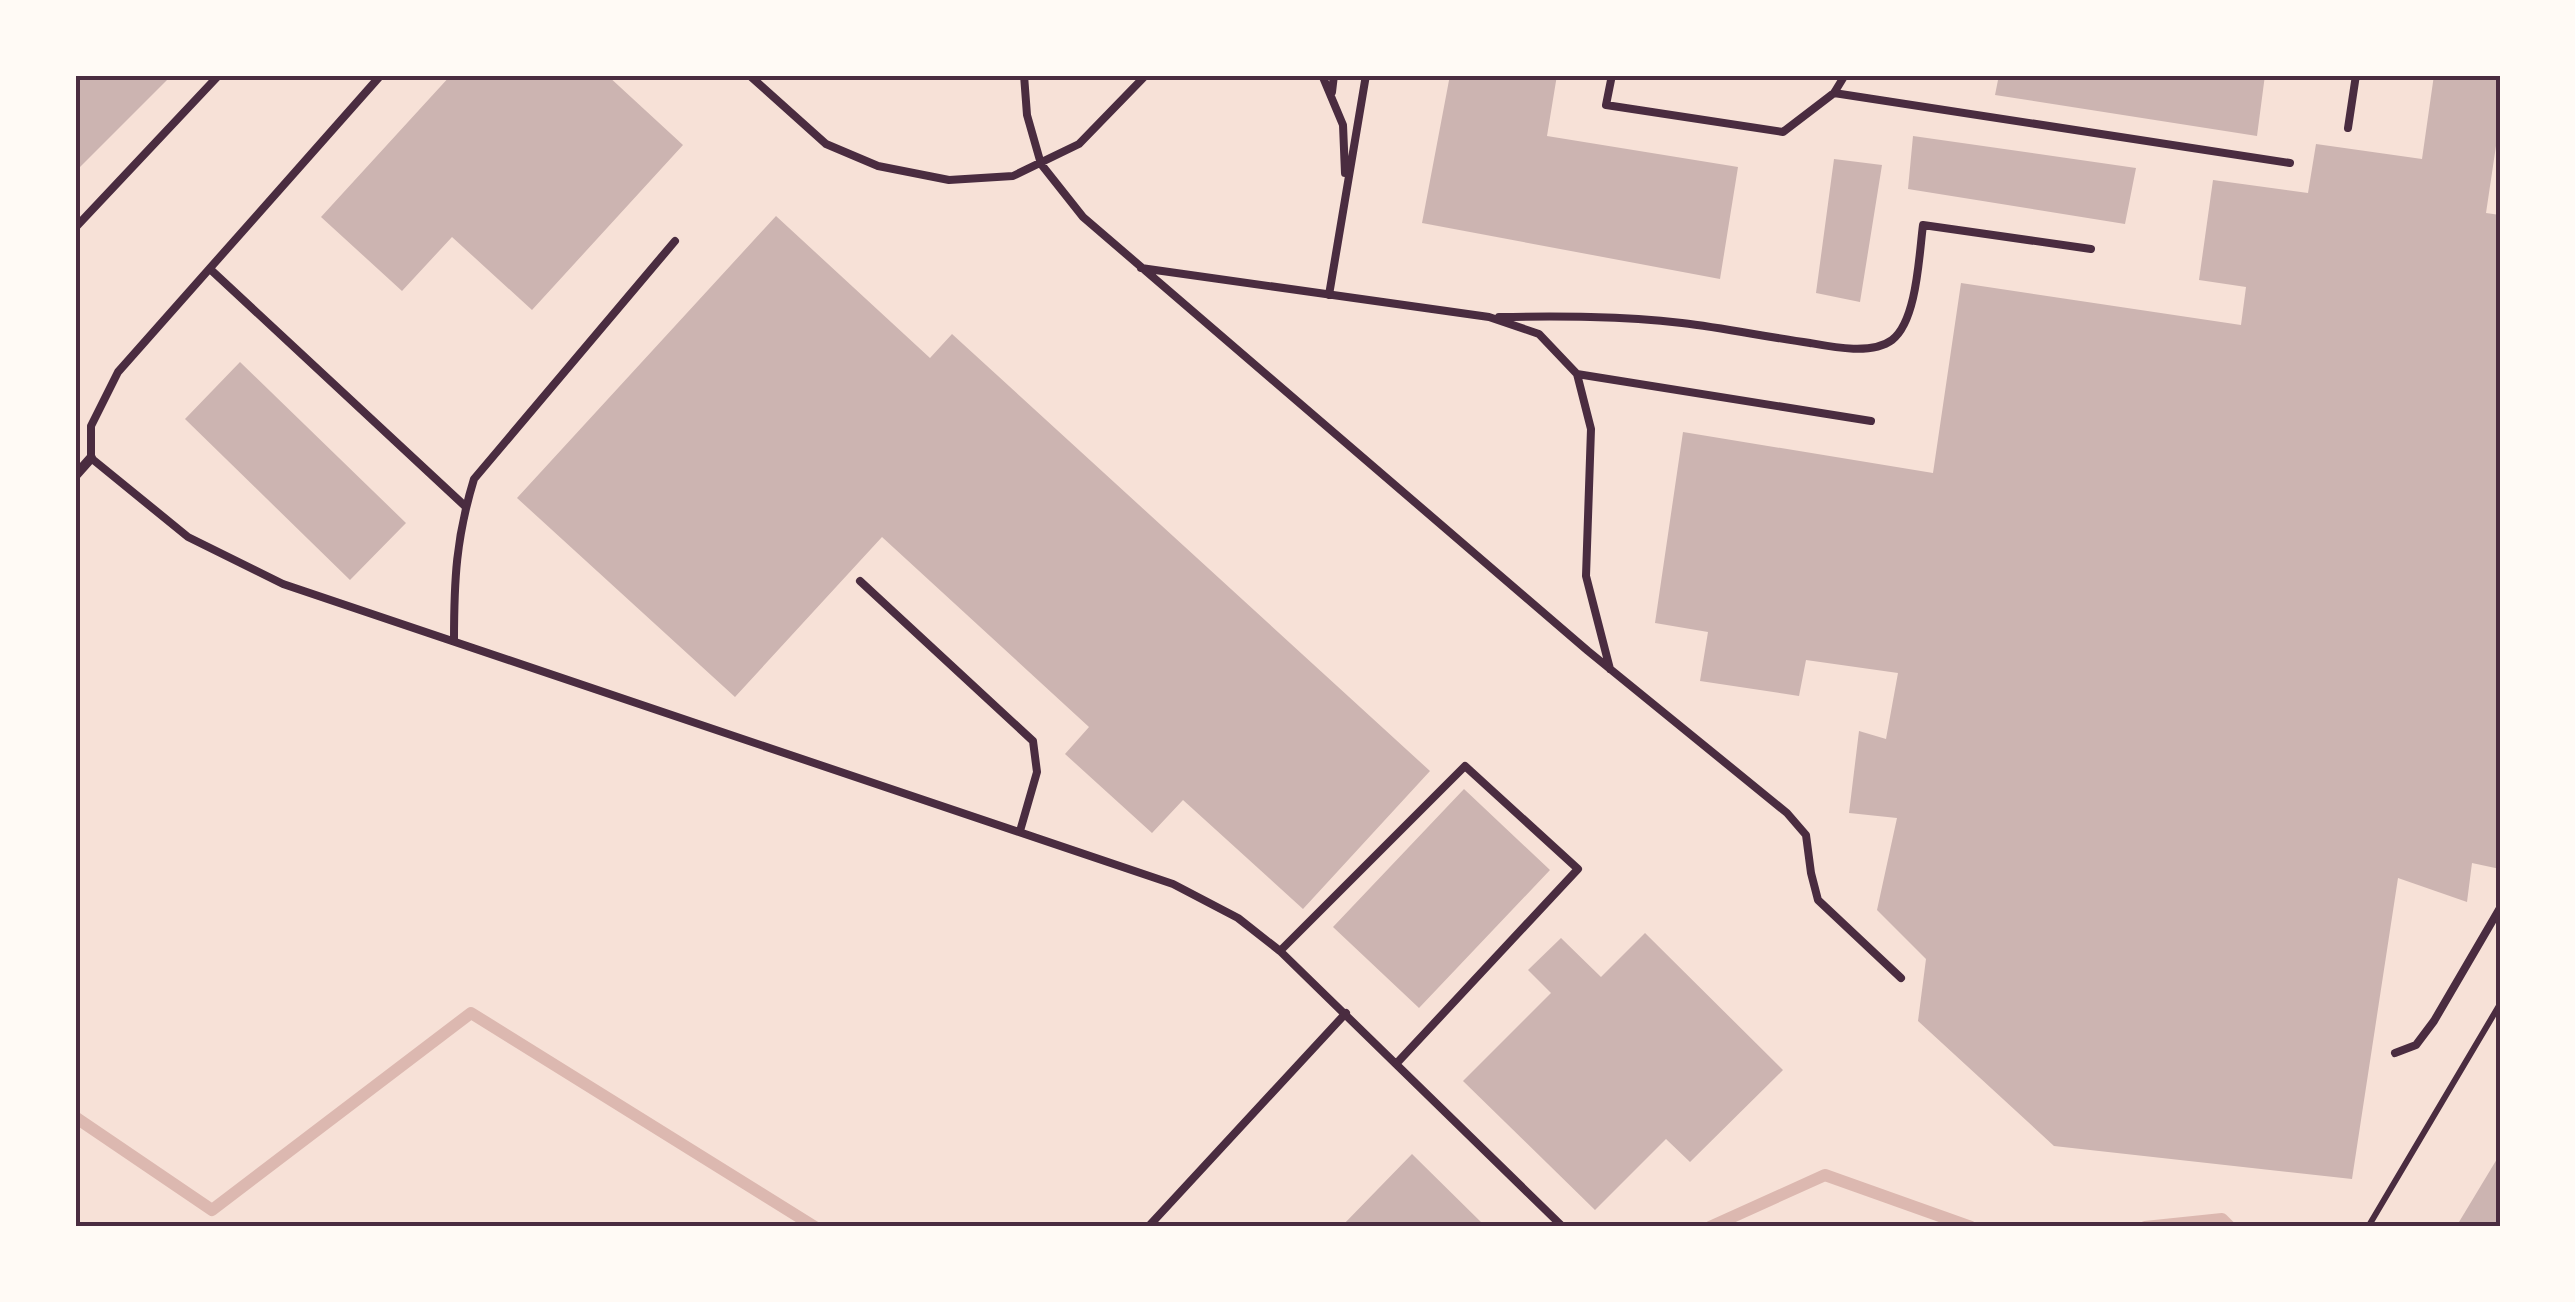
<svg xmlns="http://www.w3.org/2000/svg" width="2575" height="1302" font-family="'Titillium Web',sans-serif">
	<rect width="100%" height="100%" fill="#f7e1d7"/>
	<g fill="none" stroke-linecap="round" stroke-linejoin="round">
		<path stroke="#dcb8b0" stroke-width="12" d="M75,1117L212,1210L471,1013L815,1227
			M1710,1227L1825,1175L1971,1227
			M2145,1227L2222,1219L2230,1227"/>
	</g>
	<path fill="#ccb4b1" d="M75,75H172L75,172Z
		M451,75H607L683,145L532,310L452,237L402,291L321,217Z
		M1450,75H1557L1547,136L1738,167L1720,279L1422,223Z
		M1999,75H2265L2257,136L1995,95Z
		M2434,75H2500V119L2486,213L2500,215V869L2472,863L2467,902L2398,878L2352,1179L2054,1146L1918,1021L1926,959L1877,910L1897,818L1849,813L1859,731L1886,739L1898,673L1806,660L1799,696L1700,681L1708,632L1655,623L1683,432L1933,473L1961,283L2241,325L2246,287L2199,280L2213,180L2308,193L2316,144L2422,159Z
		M1913,136L2136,168L2125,224L1908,189Z
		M1834,159L1882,165L1860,302L1816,293Z
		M776,216L930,358L952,334L1430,771L1303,909L1183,800L1152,833L1065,754L1089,727L882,537L735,697L517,498Z
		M240,362L406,523L350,580L185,419Z
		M1464,789L1550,870L1419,1008L1333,927Z
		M1645,933L1783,1070L1690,1162L1666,1139L1595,1210L1463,1081L1551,993L1528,970L1561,938L1601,977Z
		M1412,1154L1484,1225L1482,1227H1341Z
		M2500,1154V1227H2456Z"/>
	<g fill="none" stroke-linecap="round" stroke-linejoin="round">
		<path stroke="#4a2c40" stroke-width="6" d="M2368,1227L2500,1004"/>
		<path stroke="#4a2c40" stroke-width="8" d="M381,75L118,372L91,426V458L188,537L283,584L1173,884L1238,918L1280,951L1563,1227
			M749,75L826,144L878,166L949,180L1013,176L1079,144L1146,75
			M1024,75L1027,115L1041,164L1083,217L1588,651L1787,813L1806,835L1811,873L1818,900L1901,978
			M1322,75L1343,125L1345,173
			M1612,75L1606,105L1783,132L1834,93L1845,75
			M1332,92L1334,75
			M1834,93L2290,163
			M2348,128L2356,75
			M75,228L219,75
			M1141,268L1489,317L1539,334L1577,374L1591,429L1586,576L1610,669
			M210,269L466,507
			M1329,295L1366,75
			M1499,317C1560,316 1621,316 1682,323C1724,328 1767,337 1810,343C1832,347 1872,355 1892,340C1917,321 1919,255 1923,225L2091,249
			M1577,374L1871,421
			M860,581L1033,741L1037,772L1020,831
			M454,641C454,580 456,538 474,479L675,241
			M1280,951L1465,766L1578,869L1396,1064
			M2395,1053L2416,1045L2434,1021L2500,908
			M1148,1227L1346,1013"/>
		<path stroke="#4a2c40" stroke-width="10" d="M75,476L91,458"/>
	</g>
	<rect width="2575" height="1302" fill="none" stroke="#fffaf5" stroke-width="155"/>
	<rect x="78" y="78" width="2420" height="1146" fill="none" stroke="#4a2c40" stroke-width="4"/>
</svg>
